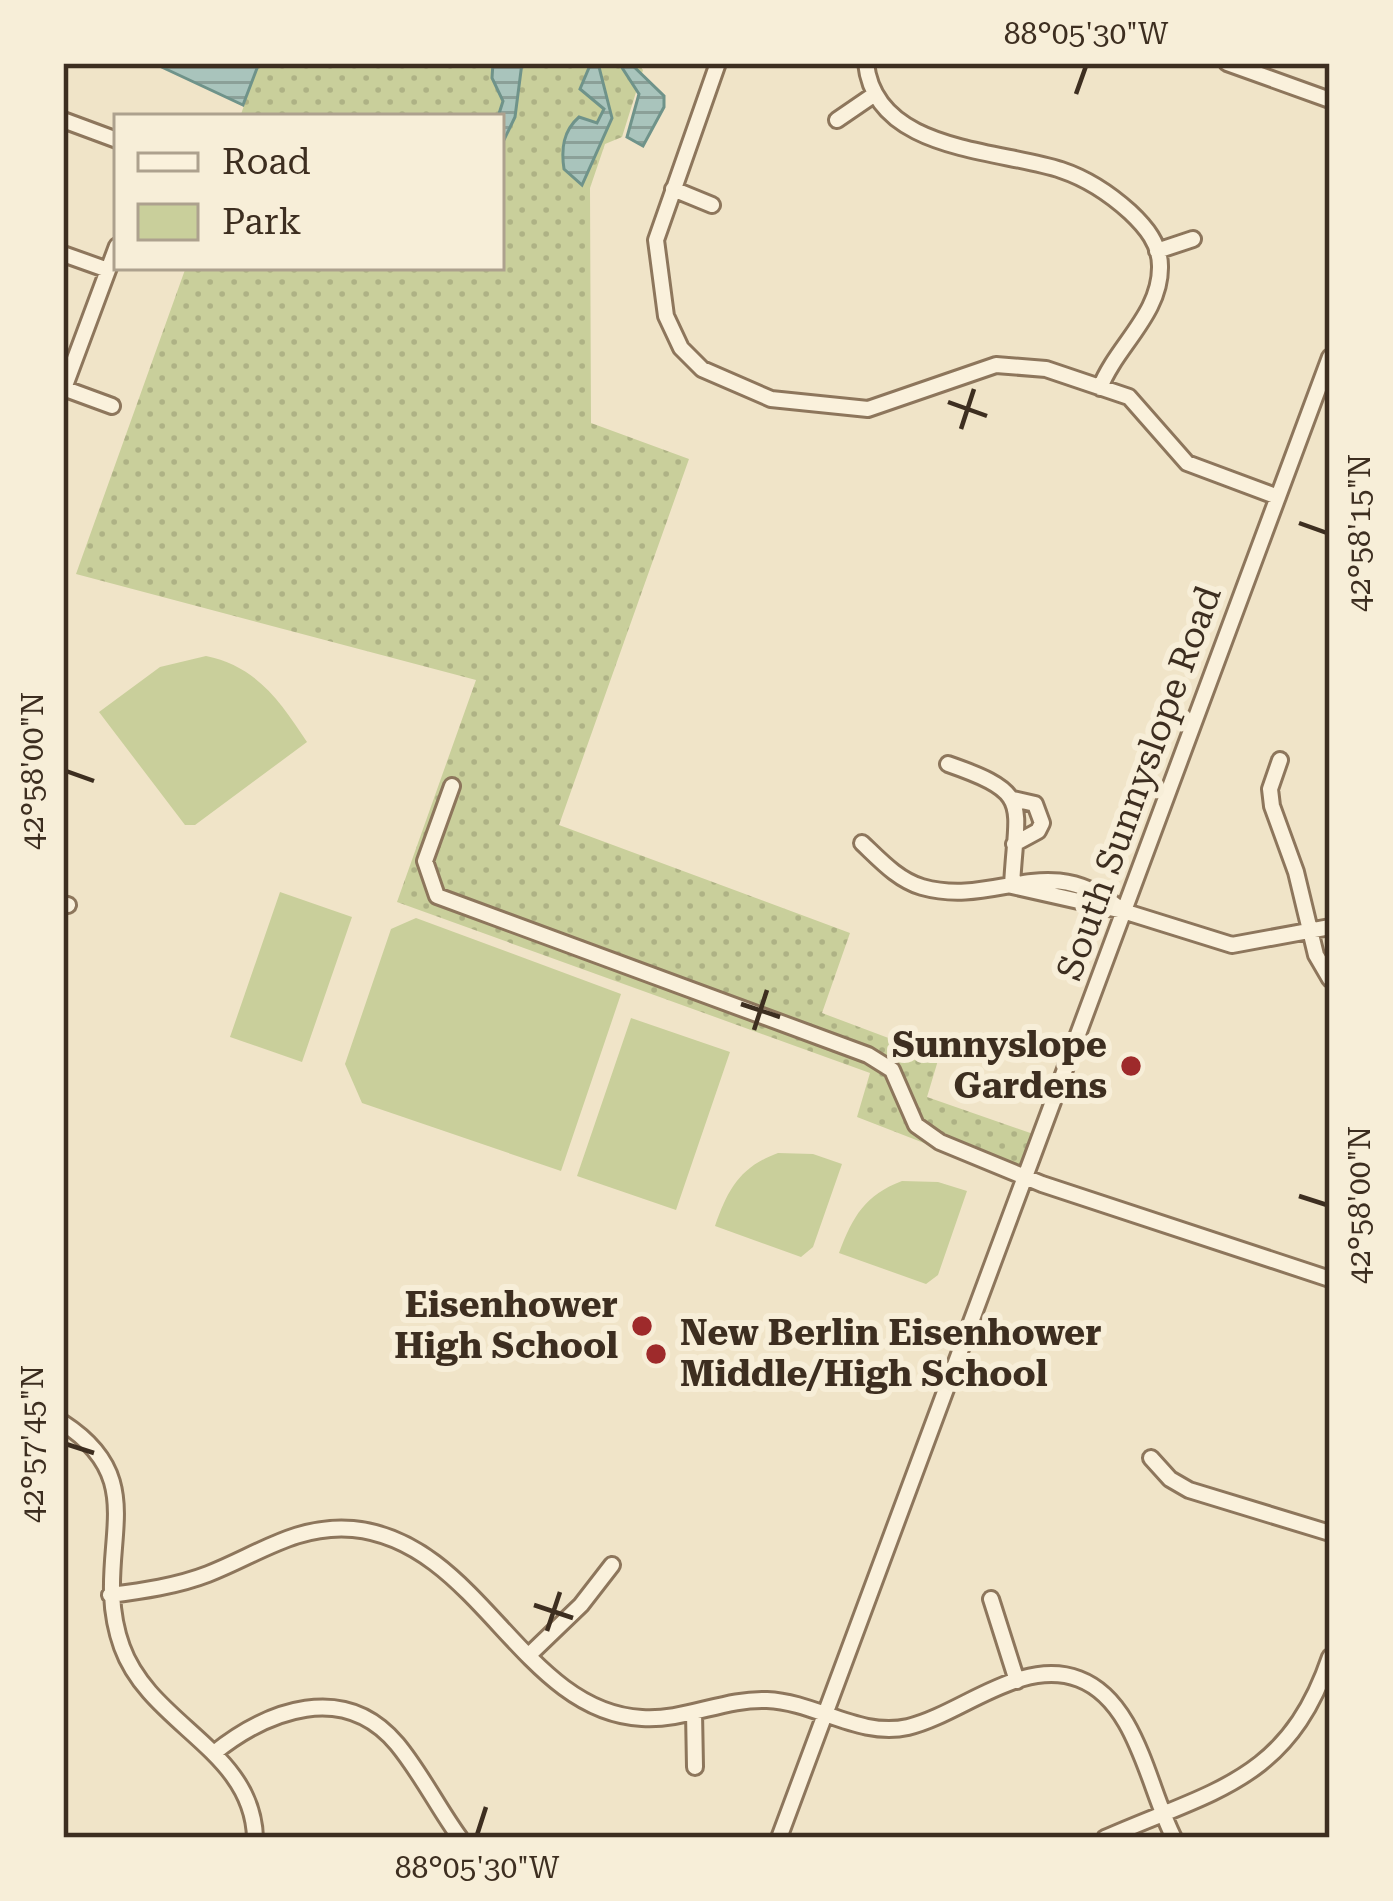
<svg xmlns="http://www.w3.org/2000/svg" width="1393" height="1901" font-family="'Roboto Serif',serif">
	<defs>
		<pattern id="grass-dots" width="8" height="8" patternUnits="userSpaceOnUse" patternTransform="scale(3)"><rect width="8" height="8" fill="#c9cf9b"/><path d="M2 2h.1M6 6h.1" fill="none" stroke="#aeb285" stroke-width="1.8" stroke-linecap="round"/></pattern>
		<pattern id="water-rules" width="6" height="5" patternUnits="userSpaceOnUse" patternTransform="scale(3)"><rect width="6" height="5" fill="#a9c4bc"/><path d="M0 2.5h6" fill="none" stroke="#8ba098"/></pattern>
	</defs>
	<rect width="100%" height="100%" fill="#f0e4c8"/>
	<path fill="url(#grass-dots)" d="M259,63H637L643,70L622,137L605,144L590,188L591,423L689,459L559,825L850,933L822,1013L939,1057L927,1097L1039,1136L1022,1181L857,1117L870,1073L397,902L476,680L76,574L186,267H501V117H240Z"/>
	<path fill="#c9cf9b" d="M206,656C256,666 280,701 307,742L195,825H185L99,712L160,667Z
		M280,892L352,917L302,1062L230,1037Z
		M416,918L621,994L561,1171L362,1103L345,1064L391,929Z
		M631,1018L730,1052L676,1210L577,1176Z
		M778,1153L813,1154L842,1164L813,1247L801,1257L715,1226C728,1189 740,1167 778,1153Z
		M902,1181L938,1182L967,1191L938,1275L926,1284L839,1253C853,1216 865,1195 902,1181Z"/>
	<path fill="url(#water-rules)" stroke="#6f938a" stroke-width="3" d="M153,63H259L243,105Z
		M493,63H522L515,117L501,146L498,117L503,101L492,78Z
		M591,63H598L612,118L582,185L564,169C561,149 563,131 579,117L597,123L604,109L580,89Z
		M619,63H630L664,96V107L643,146L627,137L639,94Z"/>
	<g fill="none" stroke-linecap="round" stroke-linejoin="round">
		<defs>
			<path id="minor" d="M718,63L656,240L666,316L681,348L702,369L771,399L868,409L996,365L1046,369L1129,397L1187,463L1278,497
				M866,63C875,152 997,149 1061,170C1088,179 1109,193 1130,212C1146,227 1160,244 1160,266C1161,314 1116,346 1100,388
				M1227,63L1330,100
				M63,120L117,140
				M837,120L875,94
				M673,189L712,205
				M1157,251L1193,239
				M63,254L108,270
				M63,388L112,406
				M63,391L117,246
				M1280,760L1270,789L1272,806L1296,872L1316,955L1330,979
				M948,764C1034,794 1016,802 1012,886
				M452,786L425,861L437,896L868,1055L892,1070L916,1125L940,1142L1042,1184L1330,1279
				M1013,799L1035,804L1042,823L1038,831L1014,844
				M862,843C880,860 898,880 922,887C997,908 1046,849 1119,908
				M1012,886L1123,911L1232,945L1330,927
				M63,904L68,905
				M63,1423C159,1485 88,1553 122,1647C150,1725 253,1750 255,1838
				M1151,1458L1170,1479L1189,1490L1330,1533
				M110,1595C142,1591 177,1586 208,1574C257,1555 297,1524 353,1529C479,1541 522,1712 642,1718C684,1721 725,1698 767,1700C816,1702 859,1738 908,1727C962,1714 1021,1657 1079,1679C1137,1701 1148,1788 1174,1838
				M991,1599L1017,1681
				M529,1655L581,1605L612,1565
				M694,1712L695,1767
				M214,1753C268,1710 344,1681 397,1744C421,1773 438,1808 460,1838
				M779,1838L1330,357
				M1105,1838C1214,1790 1288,1781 1330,1657"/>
		</defs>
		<use href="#minor" stroke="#8d765c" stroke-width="20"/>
		<use href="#minor" stroke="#faf1dc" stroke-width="14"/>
	</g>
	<path fill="none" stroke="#3d2e20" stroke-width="4.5" d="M1076,94L1086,66M948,402L987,416M961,429L974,389M1299,523L1327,533M66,771L94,781M741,1004L780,1017M754,1030L767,990M1299,1196L1327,1205M66,1444L94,1453M534,1605L573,1618M547,1631L560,1592M477,1835L486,1807"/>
	<g fill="#9e2a2b" stroke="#f7eed8" stroke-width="4.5">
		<circle cx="1131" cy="1066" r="12"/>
		<circle cx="642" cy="1326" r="12"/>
		<circle cx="656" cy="1354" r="12"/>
	</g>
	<g text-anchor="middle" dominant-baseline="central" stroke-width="12" stroke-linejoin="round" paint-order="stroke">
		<g font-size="36" fill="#3d2e20" stroke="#f7eed8">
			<text transform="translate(1139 783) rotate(-70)">South Sunnyslope Road</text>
		</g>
		<g font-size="36" font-weight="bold" fill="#3d2e20" stroke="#f7eed8" text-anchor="end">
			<text x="1107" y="1045">Sunnyslope<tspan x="1107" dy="41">Gardens</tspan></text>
			<text x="618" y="1305">Eisenhower<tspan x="618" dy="41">High School</tspan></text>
			<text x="680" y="1333" text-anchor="start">New Berlin Eisenhower<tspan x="680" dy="41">Middle/High School</tspan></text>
		</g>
	</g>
	<rect width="1393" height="1901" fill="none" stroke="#f7eed8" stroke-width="132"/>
	<rect x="114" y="114" width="390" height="156" fill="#f7eed8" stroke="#ada18e" stroke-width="3"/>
	<rect x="138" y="153" width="60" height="18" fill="#faf1dc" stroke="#ada18e" stroke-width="3"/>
	<text x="222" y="174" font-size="36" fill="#3d2e20">Road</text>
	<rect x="138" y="204" width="60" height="36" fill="#c9cf9b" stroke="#ada18e" stroke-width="3"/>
	<text x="222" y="234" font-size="36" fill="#3d2e20">Park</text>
	<rect x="66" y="66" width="1261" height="1769" fill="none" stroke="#3d2e20" stroke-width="4.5"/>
	<g font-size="30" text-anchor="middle" fill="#3d2e20">
		<text x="1086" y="44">88°05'30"W</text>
		<text transform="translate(1360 533) rotate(-90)" y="10">42°58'15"N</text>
		<text transform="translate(33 771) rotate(-90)" y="10">42°58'00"N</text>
		<text transform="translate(1360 1205) rotate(-90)" y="10">42°58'00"N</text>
		<text transform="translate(33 1444) rotate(-90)" y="10">42°57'45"N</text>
		<text x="477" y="1878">88°05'30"W</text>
	</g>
</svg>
